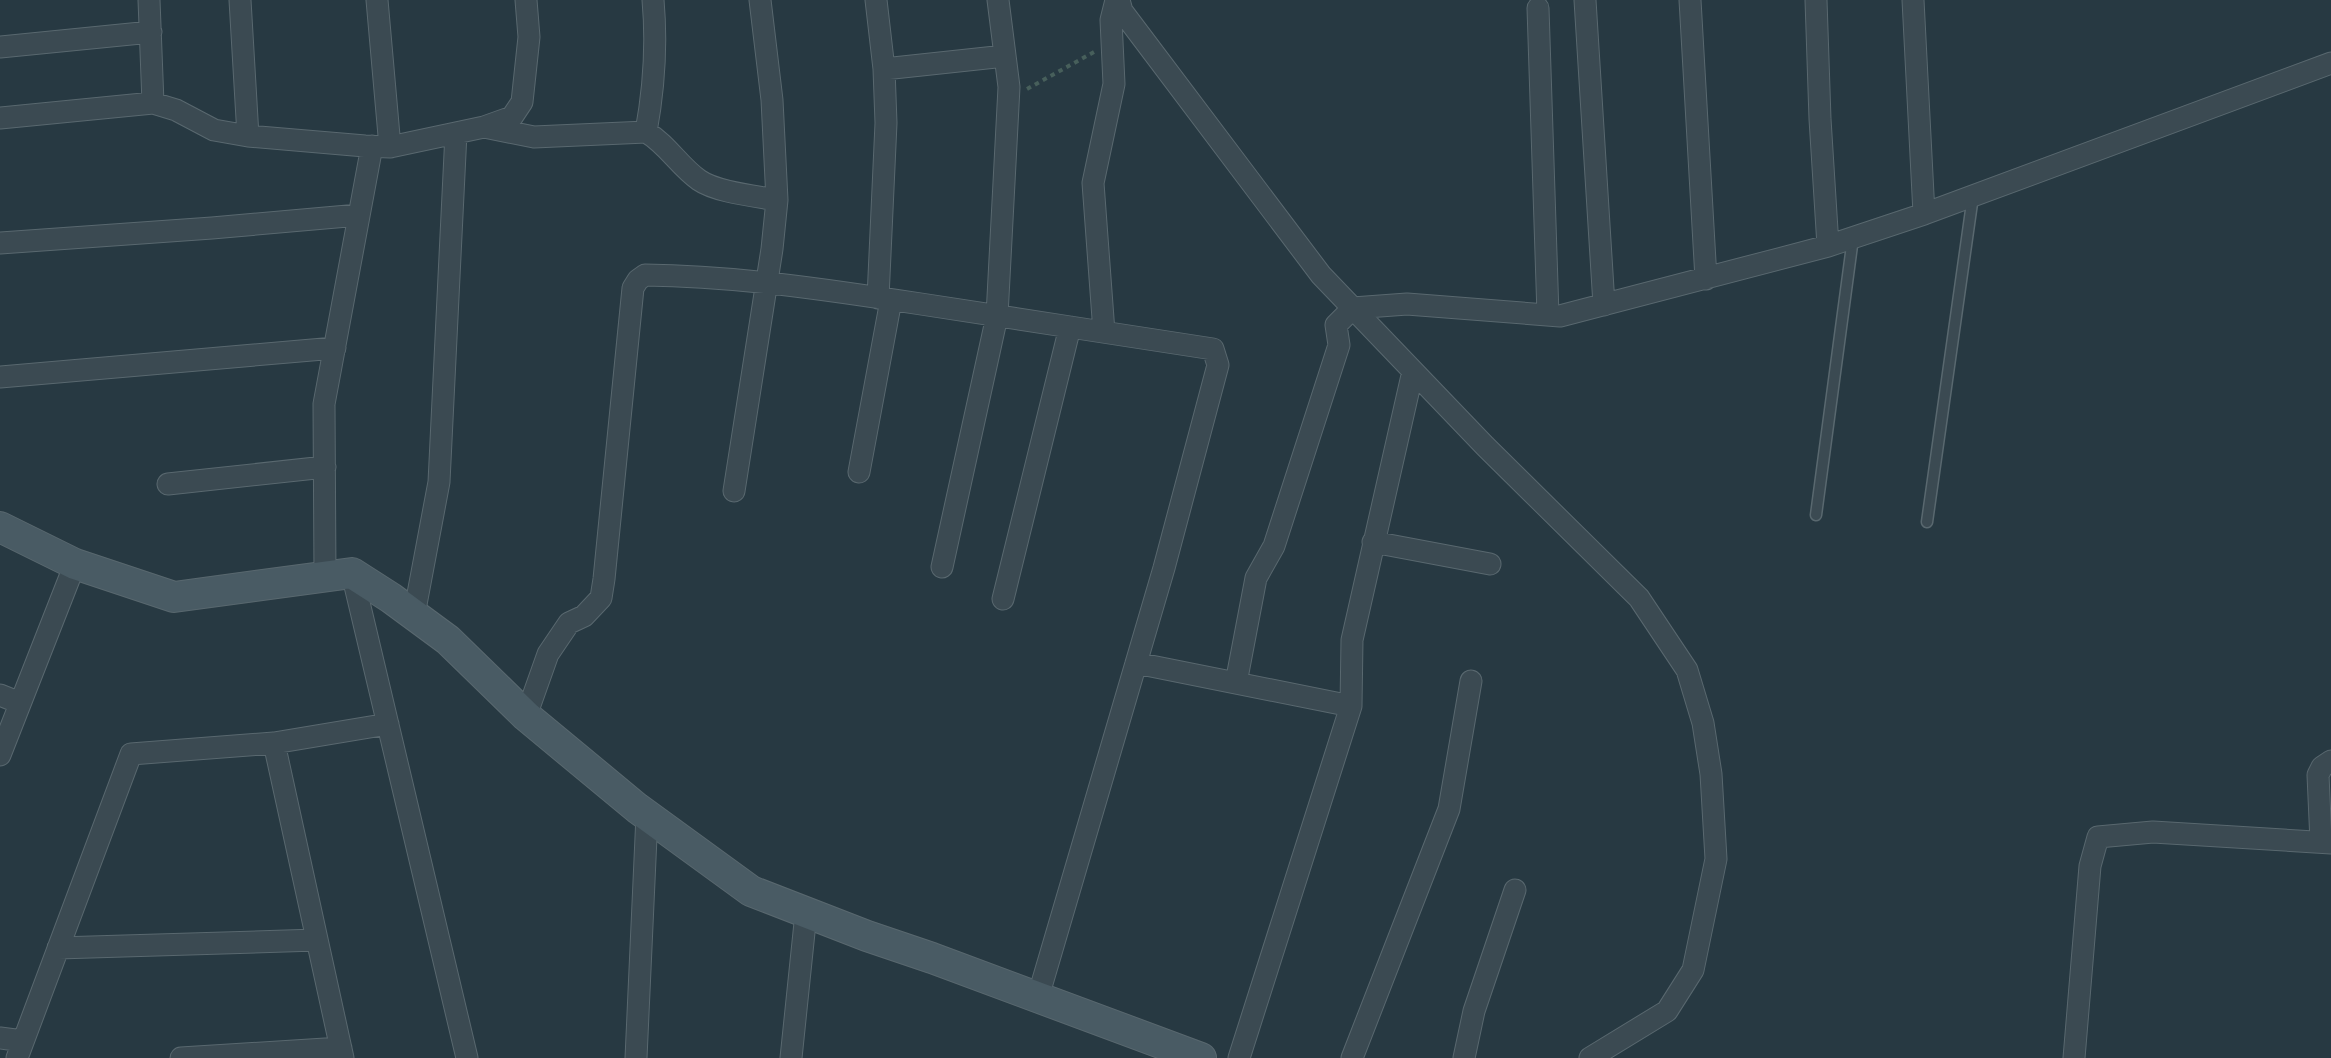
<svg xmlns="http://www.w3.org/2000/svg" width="2331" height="1058" font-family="'Nunito Sans',sans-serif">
	<rect width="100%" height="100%" fill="#273942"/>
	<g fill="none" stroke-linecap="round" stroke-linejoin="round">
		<defs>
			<path id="lane" d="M1816,515L1853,238
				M1927,522L1973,196"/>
			<path id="street" d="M149,0L153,103
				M240,0L248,136
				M377,0L390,147
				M876,0L884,69L886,123L878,298
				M1119,0L1122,11L1321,275L1485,446L1639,598L1687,670L1703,723L1711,774L1716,859L1693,970L1667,1011L1590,1058
				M1585,0L1604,305
				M1690,0L1706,279
				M1816,0L1820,119L1828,246
				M1913,0L1924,214
				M1538,8L1548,315
				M0,47L151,32
				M884,69L1005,56
				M0,118L153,103L176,110L214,130L248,136L365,146L390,147L484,127L512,117L522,102L529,37L526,0
				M484,127L534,137L646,132C667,144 679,166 699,180C716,192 755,196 777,200
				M646,132C654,88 657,44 653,0
				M0,243L212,228L359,215
				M1104,332L1093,183L1114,84L1111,20L1116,0
				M0,377L335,348
				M859,472L891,300
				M168,484L325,467
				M734,491L772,249L777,200L772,100L760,0
				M1373,542L1490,564
				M942,567L997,316L1009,87L998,0
				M352,573L467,1058
				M325,576L324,404L372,146
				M1003,599L1070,327
				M414,615L439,482L456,133
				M1136,663L1351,706
				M1236,683L1256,578L1274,546L1339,345L1336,325L1353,308L1407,304L1560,316L1828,246L1924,214L2331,63
				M0,695L20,703
				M526,716L548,654L569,623L584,616L601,598L604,579L633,288L638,280L645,275C737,276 829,290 921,304C1018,319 1116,334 1213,349L1218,365L1164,568L1038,997
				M274,743L343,1058
				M0,755L75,564
				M2321,842L2318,775L2322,767L2331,761
				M58,948L317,940
				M0,1038L23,1041
				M17,1058L131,754L274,743L388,724
				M181,1058L341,1048
				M636,1058L647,815
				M791,1058L806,913
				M1239,1058L1351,706L1352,640L1413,371
				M1352,1058L1449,809L1471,681
				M1464,1058L1474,1011L1515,890
				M2074,1058L2090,866L2098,837L2153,832L2331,843"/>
			<path id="secondary" d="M0,527L75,564L174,597L352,573L391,598L448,640L526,716L637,808L751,891L867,936L932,958L1201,1058"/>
		</defs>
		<use href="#lane" stroke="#59686f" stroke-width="13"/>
		<use href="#street" stroke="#59686f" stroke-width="23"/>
		<use href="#secondary" stroke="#59686f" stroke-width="32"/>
		<path stroke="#475f5b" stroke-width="4" stroke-dasharray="4.5 4.5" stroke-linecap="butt" d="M1027,89L1094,52"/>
		<use href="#lane" stroke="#3b4a52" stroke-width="10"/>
		<use href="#street" stroke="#3b4a52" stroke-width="21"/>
		<use href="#secondary" stroke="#495b64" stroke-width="30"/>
	</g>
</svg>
